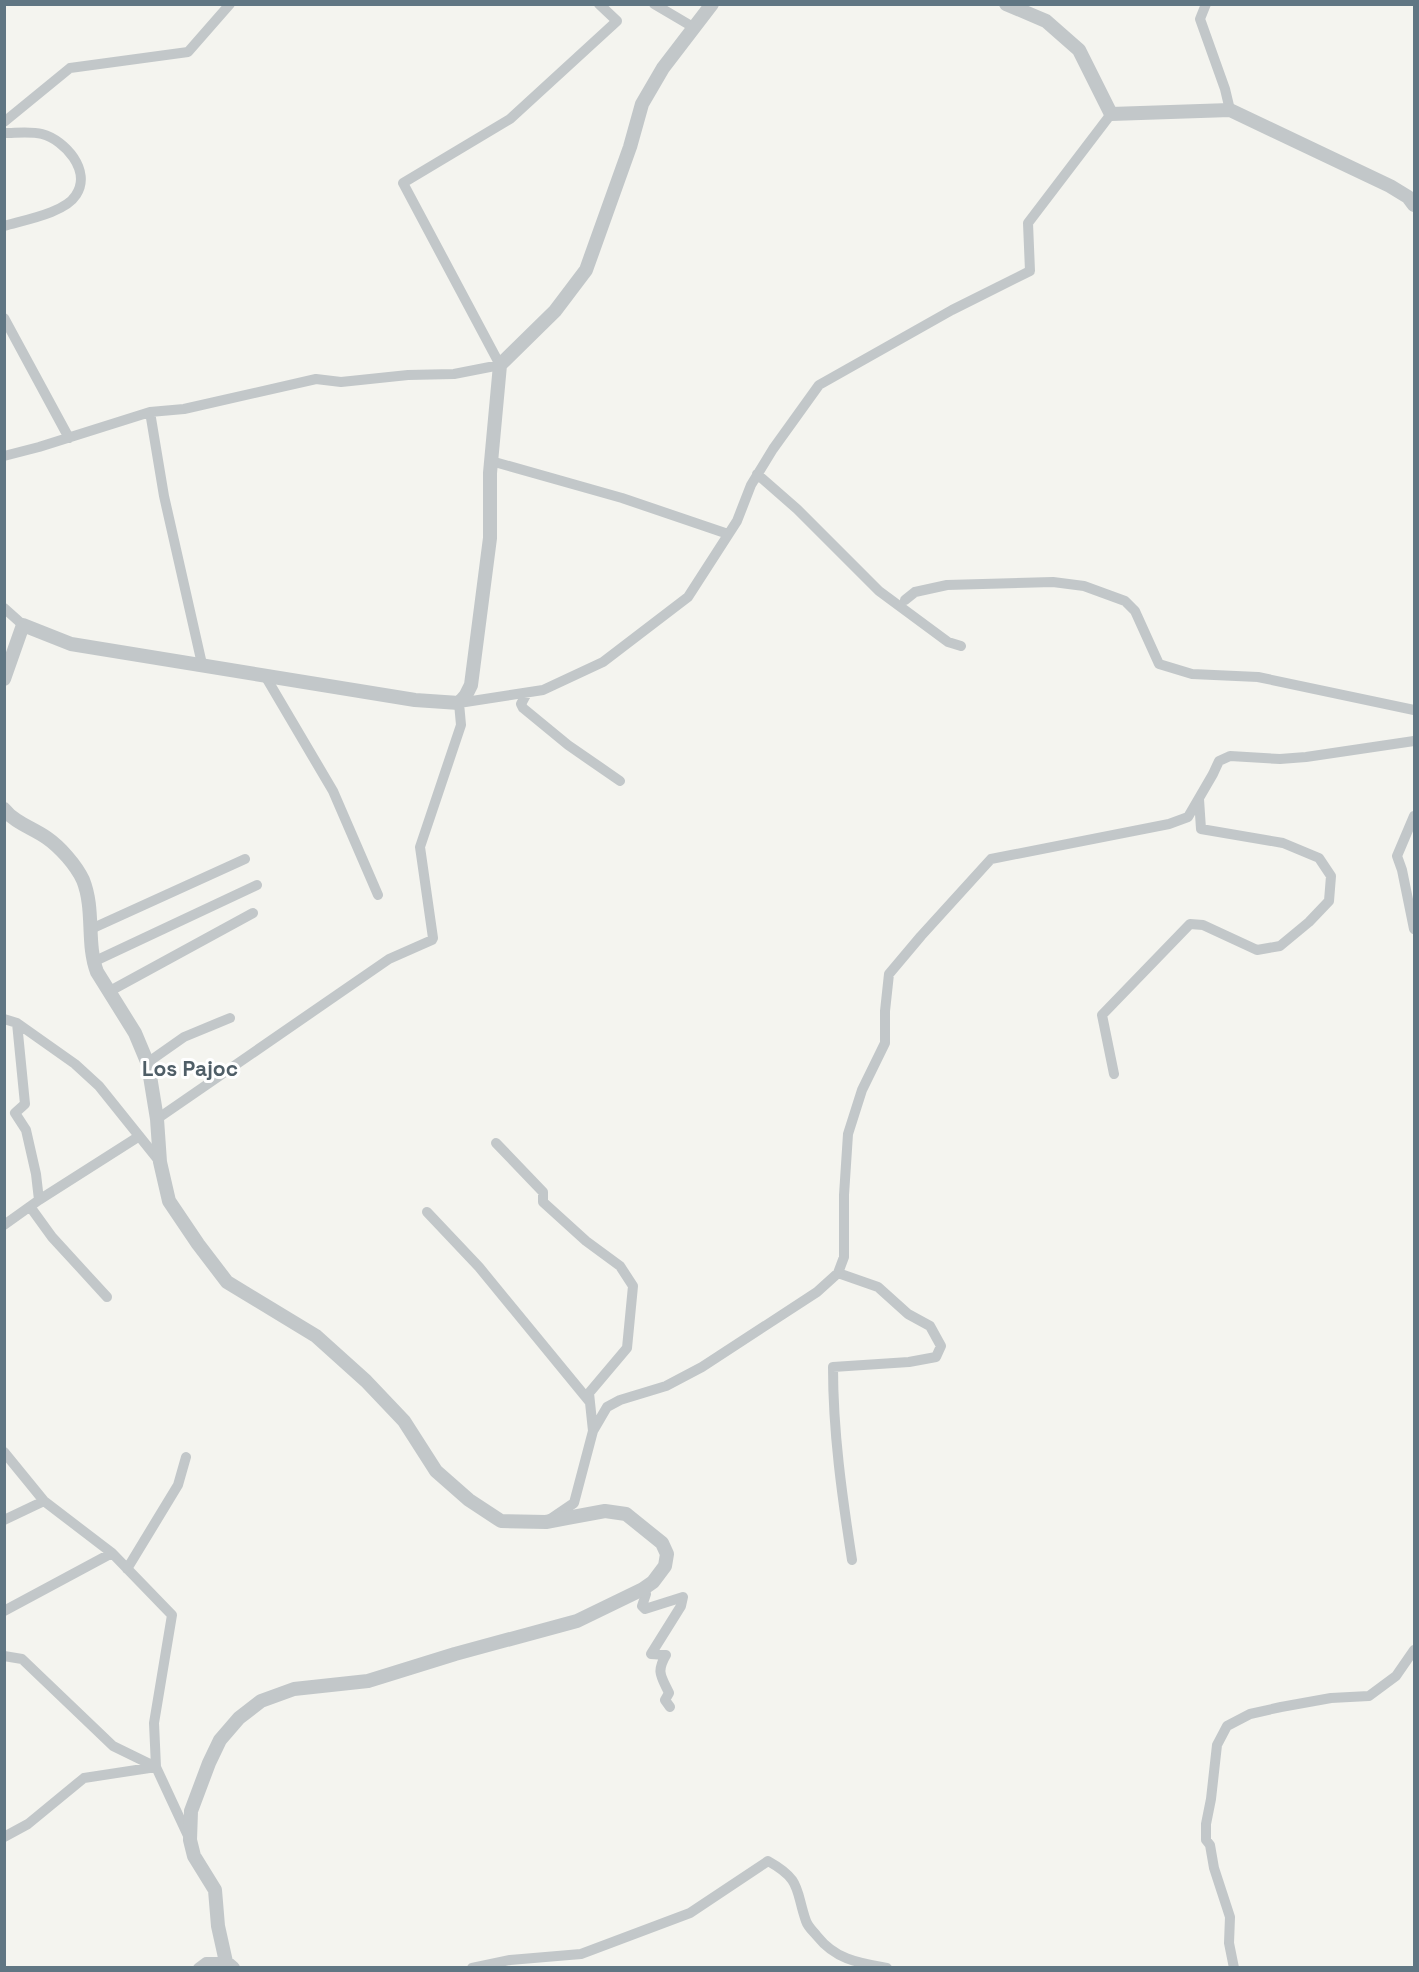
<svg xmlns="http://www.w3.org/2000/svg" width="1419" height="1972" font-family="'Space Grotesk',sans-serif">
	<rect width="100%" height="100%" fill="#f4f4ef"/>
	<g fill="none" stroke-linecap="round" stroke-linejoin="round">
		<path stroke="#c2c7c9" stroke-width="10" d="M654,4L693,27
			M1206,4L1200,19L1225,89L1230,110
			M4,122L70,68L188,52L230,4
			M4,133C16,133 31,131 42,134C65,140 92,171 76,195C65,213 24,220 4,226
			M4,318L69,438
			M150,412L164,496L202,664
			M4,456L39,447L150,412L184,409L316,379L341,382L408,375L454,374L500,365L403,183L510,119L617,21L599,4
			M491,461L622,498L728,534
			M757,474L797,509L879,591L948,642L961,646
			M905,600L915,592L947,585L1053,582L1084,586L1125,601L1135,611L1159,664L1192,674L1258,677L1414,710
			M4,608L23,625
			M264,674L333,791L378,895
			M527,693L521,704L523,708L568,745L620,781
			M1414,816L1397,856L1402,870L1414,929
			M91,929L245,859
			M93,962L257,885
			M110,991L253,913
			M4,1019L17,1023L75,1064L99,1086L160,1162
			M17,1023L25,1104L15,1113L26,1130L36,1174L39,1200
			M147,1063L184,1037L230,1018
			M1114,1074L1102,1015L1190,924L1203,925L1257,950L1280,946L1309,922L1329,901L1331,876L1319,858L1283,843L1201,829L1199,799
			M157,1119L389,959L432,940L433,938L420,847L461,725L459,703L543,690L603,662L688,597L737,521L751,485L773,449L819,385L952,310L1030,271L1028,223L1111,114
			M496,1143L543,1192V1202L586,1241L620,1266L633,1286L627,1348L589,1393L593,1431
			M31,1208L52,1237L107,1297
			M427,1212L479,1267L589,1401
			M4,1225L39,1200L138,1137
			M838,1273L878,1287L908,1314L930,1326L941,1346L936,1357L909,1362L833,1367C833,1432 842,1496 852,1560
			M4,1452L44,1501L112,1553L172,1615L154,1723L156,1767L84,1778L28,1824L4,1837
			M4,1520L44,1501
			M549,1520L574,1503L593,1431L607,1407L620,1400L666,1386L702,1367L817,1292L838,1273L844,1257V1195L848,1134L862,1090L885,1043V1011L889,974L921,936L991,859L1169,824L1188,817L1213,774L1219,761L1230,756L1280,759L1306,757L1414,741
			M127,1569L178,1485L186,1457
			M643,1589L646,1594L642,1606L645,1609L683,1597L681,1606L651,1654L666,1655C656,1672 661,1676 669,1693L665,1700L670,1707
			M4,1611L112,1553
			M4,1656L22,1659L113,1746L156,1767L189,1838
			M198,1968L206,1962H226
			M472,1968L510,1960L581,1954L690,1913L768,1861C802,1880 795,1889 806,1921C808,1927 813,1931 817,1936C836,1960 859,1963 887,1968
			M1234,1968L1229,1943L1230,1917L1214,1868L1210,1845L1206,1840V1824L1211,1799L1217,1745L1227,1726L1250,1714L1281,1707L1331,1698L1369,1696L1396,1676L1414,1650"/>
		<path stroke="#c2c7c9" stroke-width="14" d="M1006,4L1046,21L1079,50L1111,114L1230,110L1390,186L1408,197L1414,205
			M4,679L23,625L71,644L415,700L459,703L466,695L471,685L490,538V473L500,365L555,311L586,270L630,147L642,104L663,68L712,4
			M4,809C15,823 33,828 47,838C60,847 76,865 83,880C95,910 86,943 97,972L135,1033L148,1064L157,1119L160,1162L169,1201L198,1244L227,1282L316,1336L366,1381L404,1421L436,1471L469,1500L501,1521L546,1522L605,1511L626,1514L662,1543L667,1554L665,1566L653,1582L643,1589L577,1621L455,1654L368,1681L294,1689L261,1701L239,1718L220,1740L209,1763L191,1811L190,1840L194,1856L215,1890L218,1926L226,1962L233,1968"/>
	</g>
	<g text-anchor="middle" dominant-baseline="central" stroke-width="6" stroke-linejoin="round" paint-order="stroke">
		<g font-size="21" font-weight="bold" fill="#4f5e67" stroke="#fff">
			<text x="190" y="1068">Los Pajoc</text>
		</g>
	</g>
	<rect width="1419" height="1972" fill="none" stroke="#607683" stroke-width="12"/>
</svg>
